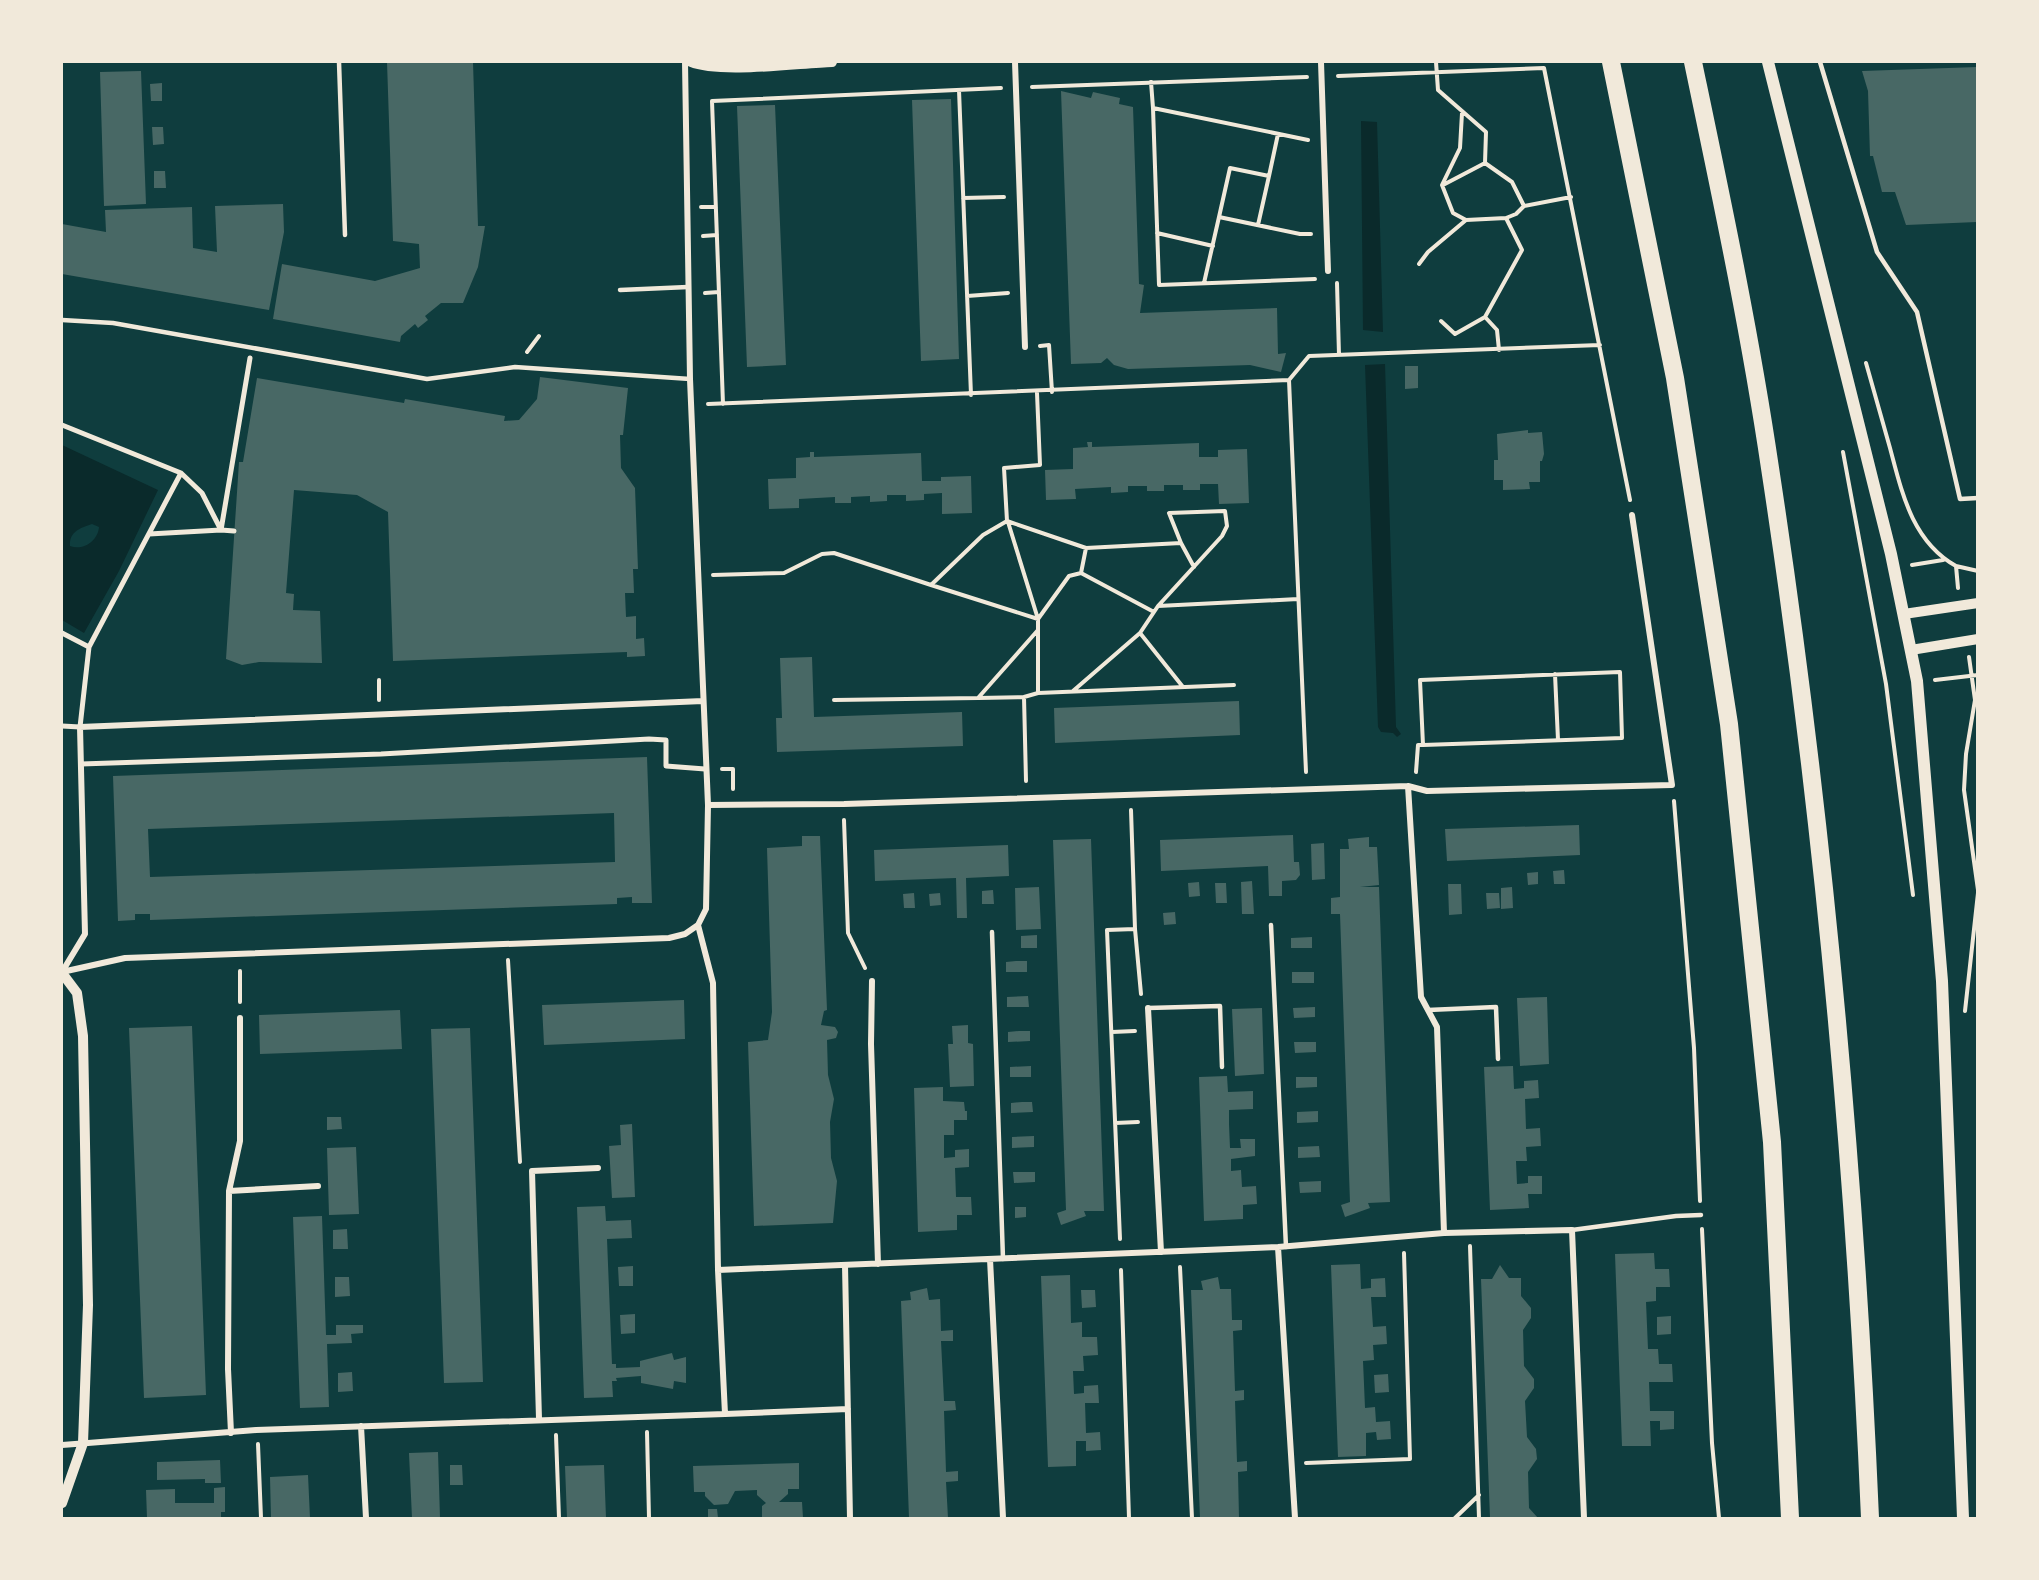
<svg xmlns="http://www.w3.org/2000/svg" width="2039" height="1580" font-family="'PT Serif',serif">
	<rect width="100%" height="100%" fill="#0f3d3e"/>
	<path fill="#0a2a2b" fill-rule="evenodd" d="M1361,121L1377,122L1383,332L1363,330Z
		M1385,364L1396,727L1401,734L1397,737L1393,733L1381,732L1378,727L1365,365Z
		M62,445L158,490L119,571L84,633L62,620ZM92,524L99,527C98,541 83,551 70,546C69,532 80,528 92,524Z"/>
	<path fill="#486865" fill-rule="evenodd" d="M387,62H473L478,226H485L478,267L463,303H441L425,316L428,320L418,328L415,324L401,336L400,342L273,319L282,264L375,281L420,268L419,244L393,241Z
		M1977,67V222L1906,225L1895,192H1882L1873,156H1870L1868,91L1862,71Z
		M141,71L146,204L104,206L100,72Z
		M162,83V101H151L150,84Z
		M1061,91L1091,98L1093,92L1120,98L1119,104L1133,107L1139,284L1144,285L1140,313L1277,308L1278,354L1286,353L1281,372L1250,365L1128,369L1114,365L1107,358L1101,363L1071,364Z
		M951,99L959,359L921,361L912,100Z
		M775,105L786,365L747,367L737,106Z
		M152,127H163L164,144L153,145Z
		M154,171H165L166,188H154Z
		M283,204L284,232L269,310L62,274V224L106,232L105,210L192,207L193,248L217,252L215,206Z
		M1405,366H1418V388L1405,389Z
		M540,377L628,388L623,435H620L621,468L635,488L638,569H633L634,593H625L626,617L636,616V639L644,638L645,656L627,657V652L393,661L388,512L357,495L294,490L286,593L294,594L293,610L320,611L322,663L259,662L242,665L226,659L239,462H243L257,378L404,403L405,399L505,416L504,421L519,420L537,399Z
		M1528,430V433L1542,432L1544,454L1542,461H1540V482H1529L1530,489L1503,490V480H1494V460H1498L1497,434Z
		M1087,442H1092V447L1199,443V457H1218V450L1247,449L1249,503L1219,504L1218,484H1200V490H1183V485H1164V491H1147V486H1128V492L1111,493V487L1075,489L1076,499L1046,500L1045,470L1073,469V448L1088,447Z
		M810,452H814V457L921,453L922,481H941V477L971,476L972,513L942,514V493L924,494V500L906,501V495H887V501L870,502V496L851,497V503H835V497L799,499V508L769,509L768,479L796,478V458L810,457Z
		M812,657L814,717L962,712L963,746L777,752L776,718H782L780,658Z
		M1239,701L1240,735L1055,743L1054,708Z
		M647,757L652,903H632V897L617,898V904L150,920V914H135V920L118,921L113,776ZM614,813L615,862L150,877L148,829Z
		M1579,825L1580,855L1447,861L1445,829Z
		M1293,835L1294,862H1299L1300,875L1296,880L1282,881V896H1269L1268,866L1161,871L1160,840Z
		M802,836H820L827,1010L824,1011L821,1025L835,1027L838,1032L836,1038L827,1040L828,1075L834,1099L830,1122L831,1158L837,1181L833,1223L754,1226L748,1042L768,1040L772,1012L767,848L802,846Z
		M1369,837V847H1377L1379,885L1360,887H1379L1390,1202L1368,1203L1370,1208L1345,1217L1341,1205L1350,1202L1340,914H1331V898L1340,897V849H1349L1348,839Z
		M1091,839L1104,1211H1084L1086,1216L1061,1225L1057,1213L1066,1210L1053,840Z
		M1324,843L1325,879L1312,880L1311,844Z
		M1008,845L1009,876L966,878L967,918H957L956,878L875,881L874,850Z
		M1564,870L1565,884H1554L1553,871Z
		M1538,872V884L1528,885L1527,873Z
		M1252,881L1254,914H1242L1241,882Z
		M1199,882L1200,896L1189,897L1188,883Z
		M1215,883H1226L1227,903H1216Z
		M1448,884H1461L1462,914L1449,915Z
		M1039,887L1041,929L1016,930L1015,888Z
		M1512,887L1513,908L1501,909V888Z
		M993,890L994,904H982V891Z
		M914,893L915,908H904L903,894Z
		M940,893L941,905L930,906L929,894Z
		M1486,893H1499L1500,908L1487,909Z
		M1175,912L1176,924L1164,925L1163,913Z
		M1037,935V948H1021V936Z
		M1312,937V948H1291V938Z
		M1016,961H1027V972H1006V962Z
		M1292,972H1314V983H1292Z
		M1028,996L1029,1007H1007V997Z
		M1547,997L1549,1064L1520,1066L1517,998Z
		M684,1000L685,1039L544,1045L542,1005Z
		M1315,1007V1017L1294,1018L1293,1008Z
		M1262,1008L1264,1074L1235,1076L1232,1009Z
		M400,1010L402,1049L260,1054L259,1015Z
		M968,1025V1043L973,1044L974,1086L950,1087L948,1044H953L952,1026Z
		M192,1026L206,1395L144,1398L129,1028Z
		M470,1028L483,1382L444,1383L431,1029Z
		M1019,1031H1030V1041L1008,1042V1032Z
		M1294,1042H1316V1052L1295,1053Z
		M1031,1066V1077H1010V1067Z
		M1513,1066L1514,1089L1524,1088V1081L1538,1080L1539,1098L1525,1099L1526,1129L1540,1128L1541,1146L1526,1147L1527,1161H1516L1517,1184L1528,1183V1176H1542V1194H1528L1529,1208L1490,1210L1484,1067Z
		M1227,1076L1228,1092L1253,1091V1109L1229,1110V1124L1230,1148H1241L1240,1139H1255V1156L1231,1159V1171L1241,1170L1242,1187L1256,1186L1257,1204L1243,1205V1219L1204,1221L1199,1077Z
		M1296,1077H1317V1087L1296,1088Z
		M943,1087V1101L964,1102L965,1111H967V1120H954V1135H944V1158L955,1157V1150L969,1149V1167L955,1168L956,1197H971L972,1215H957V1230L918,1232L914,1088Z
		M1022,1102H1032L1033,1112L1011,1113V1103Z
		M1318,1111V1122L1297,1123V1112Z
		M327,1117H341L342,1129L327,1130Z
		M632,1124L635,1197L612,1198L609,1146L621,1145L620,1125Z
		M1034,1136V1147L1012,1148V1137Z
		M1319,1146L1320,1157L1298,1158V1147Z
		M356,1147L359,1214L329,1215L327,1148Z
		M1013,1172H1035V1182L1014,1183Z
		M1321,1181V1192L1300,1193L1299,1182Z
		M605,1206L606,1221L631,1220L632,1238L607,1239L612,1364H616V1368L640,1367V1361L672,1353L674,1360L686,1357V1383L674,1381L673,1389L641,1383V1376L616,1378L617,1381H612L613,1397L584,1398L577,1207Z
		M1015,1207H1026V1217L1015,1218Z
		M322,1216L326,1335H336V1325H363V1333L351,1334L352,1343L327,1344L329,1407L300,1408L293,1217Z
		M347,1229L348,1249H333V1230Z
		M1654,1253L1655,1269H1669L1670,1287H1656V1301L1646,1302L1648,1349H1658L1659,1364H1672L1673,1382H1649L1650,1411H1674V1429L1660,1430V1421H1650L1651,1446H1622L1615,1254Z
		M1360,1264L1361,1289L1371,1288V1279L1385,1278L1386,1297H1371L1373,1327L1386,1326L1387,1344L1373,1345L1374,1360L1363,1361L1364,1384L1365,1408L1375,1407L1376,1422L1390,1421L1391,1439L1377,1440L1376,1432L1366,1433V1456L1338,1457L1331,1265Z
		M1500,1265L1509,1278H1521V1296L1531,1308V1318L1523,1330L1524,1366L1534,1379V1388L1525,1401L1527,1437L1536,1449L1537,1459L1528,1472L1529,1508L1538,1518H1490L1481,1279H1492Z
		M633,1266V1286H619L618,1267Z
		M1070,1275L1071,1323L1082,1322V1337H1097L1098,1355L1083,1356L1084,1371H1073L1074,1394L1084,1393V1386L1098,1385L1099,1403H1085L1086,1433L1100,1432L1101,1450L1086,1451V1441H1076V1466L1048,1467L1041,1276Z
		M335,1277H349L350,1296L335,1297Z
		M1218,1277L1220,1289H1231L1232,1320H1242V1330L1233,1331L1235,1391L1244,1390V1400L1235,1401L1237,1462L1247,1461V1471L1238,1472L1239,1518H1200L1191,1290H1203L1201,1281Z
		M927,1288L929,1300L940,1299L941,1331L953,1330V1341H941L944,1401H955L956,1410L944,1411L946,1472L958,1471V1481L946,1482L948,1518H909L901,1301L911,1300L910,1292Z
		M1081,1290H1095L1096,1307L1082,1308Z
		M635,1314V1333L621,1334L620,1315Z
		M1671,1316V1334L1657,1335V1317Z
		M352,1372L353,1391L338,1392V1373Z
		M1388,1374L1389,1392L1375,1393L1374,1375Z
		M438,1452L440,1518H412L409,1453Z
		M220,1460L221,1483H205V1479L157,1480V1462Z
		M799,1463V1489H788V1494L779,1502H802L803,1518H762V1506L766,1503L757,1495V1490L735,1491L728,1504L714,1505L705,1496V1492H694L693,1466Z
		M450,1465H462L463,1485H450Z
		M604,1465L606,1518H567L565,1466Z
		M308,1475L310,1518H271L270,1477Z
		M225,1487V1512H221V1518H147L146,1490L175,1489V1503H214V1488Z
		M708,1509H717L718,1518H708Z"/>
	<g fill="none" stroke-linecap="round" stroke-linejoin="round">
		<path stroke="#f1e9da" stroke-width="4" d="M1436,62L1438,90L1486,132L1485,163L1512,182L1524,206
			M1338,76L1544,68L1630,500
			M1151,82L1153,108L1308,140
			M1032,87L1307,77
			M959,90L971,395
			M1153,108L1159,285L1315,279
			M1462,113L1460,148L1442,185L1453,213L1466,220
			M1278,134L1269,176L1230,168L1219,217L1300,234H1311
			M1443,185L1485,163
			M963,198L1004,197
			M701,207H716
			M1258,225L1269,176
			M1157,233L1213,246
			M703,236L717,235
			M1419,264L1428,252L1466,220L1506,218L1516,214L1524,206L1571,197
			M1204,283L1219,217
			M1337,283L1339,355
			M705,293L719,292
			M967,296L1008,293
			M1485,317L1522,250L1506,218
			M1441,321L1455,334L1485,317L1497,330L1499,350
			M1040,346L1049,345L1052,392
			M527,352L539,336
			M1866,363C1874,391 1882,420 1890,448C1902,493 1912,541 1956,566L1958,588
			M1289,380L1306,772
			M708,404L1289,380L1309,356L1600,345
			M723,404L712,101L1001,88
			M1843,452L1886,684L1913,895
			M1007,521L1086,548L1181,543L1169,513L1225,511L1227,526L1222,536L1158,606
			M1008,522L1038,619V693L1024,697L1026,781
			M1181,543L1194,567
			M1086,548L1081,573L1154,612
			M1912,565L1943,560
			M1956,566L1978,571
			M713,575L784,573L822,554L834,553L931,585L983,535L1007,521L1004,468L1040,465L1037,393
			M931,585L1038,619L1069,576L1081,573
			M1140,633L1183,687
			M1969,657L1975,700L1966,754L1964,790L1978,890
			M1620,672L1622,738L1423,745L1420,680Z
			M1555,674L1558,740
			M379,680V700
			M1935,680L1978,675
			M1073,691L1140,633L1158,606L1298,599
			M1038,693L1234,685
			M978,698L1024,697
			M834,700L978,698L1038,630
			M722,769H733V789
			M1416,772L1418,745H1423
			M1674,801L1694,1048L1700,1201
			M1131,810L1135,929L1141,994
			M844,820L848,933L865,968
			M508,960L520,1162
			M240,1002V971
			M1965,1011L1978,893
			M1112,1032L1135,1031
			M1115,1123L1138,1122
			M1702,1229L1712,1443L1719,1518
			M1120,1239L1107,930L1135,929
			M1470,1246L1479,1518
			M1180,1267L1192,1518
			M1121,1270L1129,1518
			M647,1432L649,1518
			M556,1435L559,1518
			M258,1444L261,1518
			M1306,1463L1410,1459L1404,1253
			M1455,1518L1479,1495"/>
		<path stroke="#f1e9da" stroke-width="4.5" d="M339,62L345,235
			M1820,62L1877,252L1917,312L1960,499L1978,498
			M620,290L688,287
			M62,320L113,323L427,379L515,367L690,379
			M1271,925L1286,1247
			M992,932L1003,1259
			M1148,1008L1220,1006L1222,1067
			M1428,1010L1496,1007L1498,1059
			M1572,1230L1676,1216L1701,1215"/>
		<path stroke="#f1e9da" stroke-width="5" d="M62,425L181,473
			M149,534L221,530L250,358
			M62,633L89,647L80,727L62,726
			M89,647L181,473L202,493L221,530L234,531
			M81,764L381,754L649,739L666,740V766L705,769"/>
		<path stroke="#f1e9da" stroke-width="6" d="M685,62L690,379L708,805L706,909L698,925L713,983L718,1270
			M1015,62L1025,347
			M1321,62L1328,271
			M1408,786L1421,997L1437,1027L1444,1233
			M708,805L844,804L1408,786L1427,791L1672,785L1632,515
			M62,972L85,934L80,727L703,701
			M62,972L125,958L669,938L685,934L698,925
			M872,981L871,1044L878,1264
			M1148,1008L1161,1252
			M229,1191L318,1186
			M1278,1247L1295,1518
			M990,1259L1003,1518
			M845,1265L850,1518
			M848,1409L725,1414L718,1270L1278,1247L1444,1233L1572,1230L1584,1518
			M539,1419L532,1171L598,1168
			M361,1426L366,1518
			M231,1433L228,1369L229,1191L240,1141V1018
			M62,1445L256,1430L725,1414"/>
		<path stroke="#f1e9da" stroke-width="10" d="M691,62C720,74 799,63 832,62
			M1904,614L1978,603
			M1911,650L1978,639
			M62,973L77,993L83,1036L88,1305L83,1443L62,1503"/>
		<path stroke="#f1e9da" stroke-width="12" d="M1768,62L1891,554L1917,681L1942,981L1963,1518"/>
		<path stroke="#f1e9da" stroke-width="18" d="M1611,62L1675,378L1729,724L1772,1142L1790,1518
			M1693,62C1721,196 1750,332 1770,468C1823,815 1855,1167 1870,1518"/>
	</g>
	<rect width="2039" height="1580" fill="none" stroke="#f1e9da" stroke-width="126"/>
</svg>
